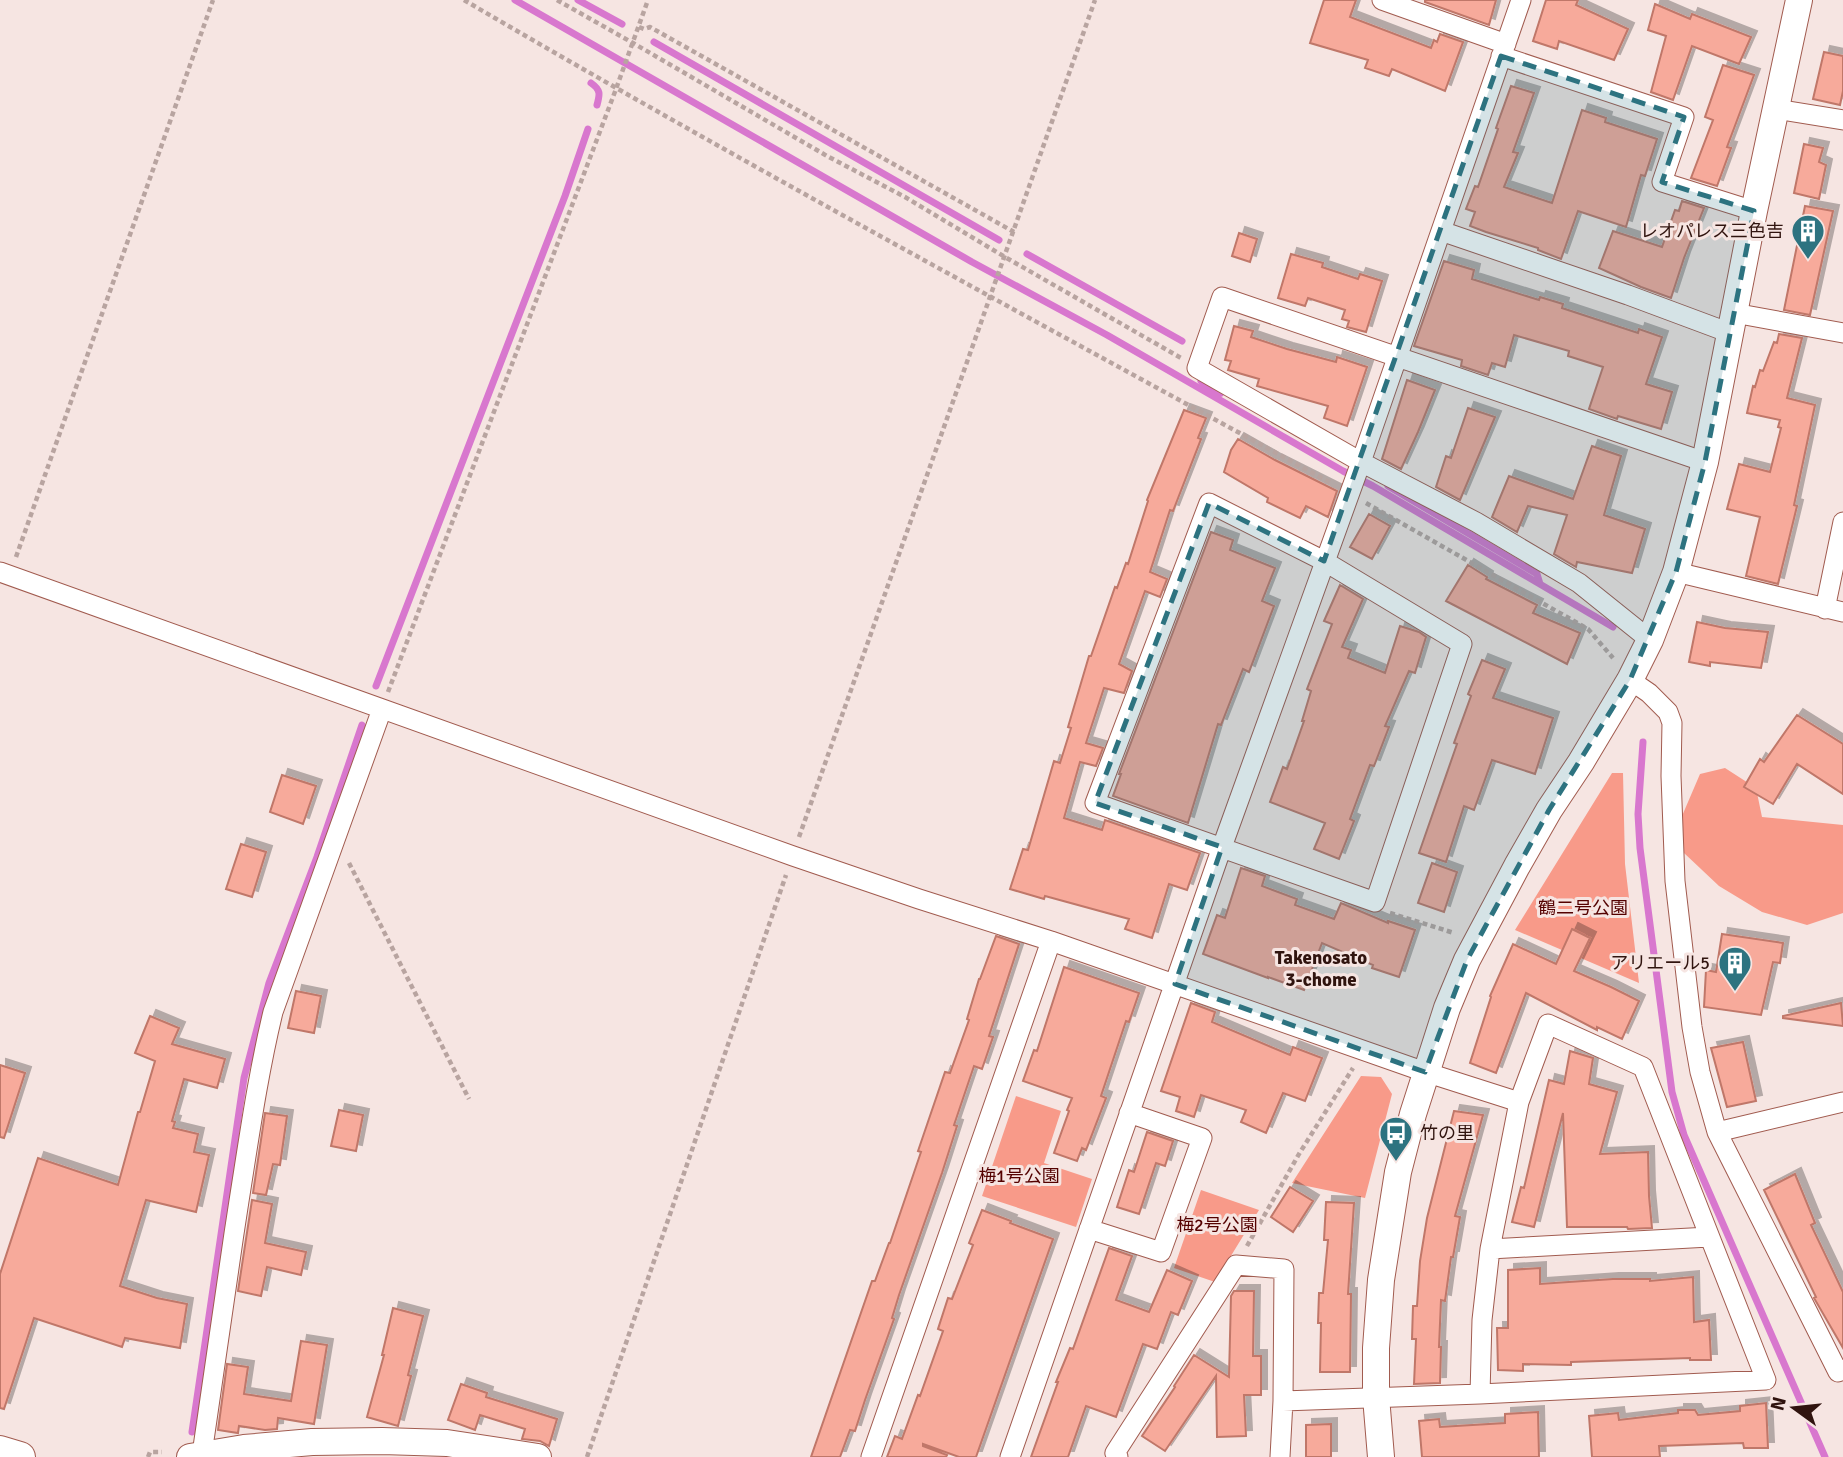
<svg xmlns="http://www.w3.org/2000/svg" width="1843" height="1457" font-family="Signika,'Noto Sans JP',sans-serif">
	<defs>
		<filter id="shadow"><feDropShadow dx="6" dy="-6" stdDeviation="0" flood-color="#0004"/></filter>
	</defs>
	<rect width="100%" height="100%" fill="#f6e5e2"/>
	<path fill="#f89a89" d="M1725,768L1756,788L1762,817L1843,825V913L1807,925L1762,912L1719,886L1684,853L1679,823L1700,774Z
		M1612,773H1623L1625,864L1639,983L1515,930Z
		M1361,1076L1381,1077L1392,1094L1365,1198L1292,1183Z
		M1016,1096L1061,1111L1044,1163L1092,1179L1076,1227L982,1196Z
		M1201,1190L1259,1210L1215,1282L1174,1268Z"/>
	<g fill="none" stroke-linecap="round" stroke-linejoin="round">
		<path stroke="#d877ce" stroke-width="7" d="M515,0L972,262L1107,335L1343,471L1373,486L1613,627
			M578,0L622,24
			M654,42L999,240
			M591,83C601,90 600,94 597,105
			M1027,254L1182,341
			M1201,381L1221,393
			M1388,486L1537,574L1540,584
			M376,686L565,196L588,129
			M1643,742L1638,814L1640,848L1672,1092L1684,1135L1825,1457
			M192,1432L244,1078L269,983L317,857L362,725"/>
	</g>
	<path fill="#f7aa9b" stroke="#c07769" stroke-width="2" filter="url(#shadow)" d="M1324,0H1356L1350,17L1431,48L1434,40L1437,42L1440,34L1463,42L1445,91L1392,69L1389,76L1365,68L1368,60L1310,43Z
		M1425,0H1496L1489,25L1425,2Z
		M1546,0H1578L1576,5L1628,29L1614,60L1559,41L1557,49L1533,41Z
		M1655,4L1690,19L1692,14L1751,37L1739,64L1692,46L1673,100L1651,92L1666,36L1648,30Z
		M1824,52L1843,56V91L1840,105L1813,99Z
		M1723,65L1754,75L1727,147L1731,148L1717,186L1691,178L1713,120L1705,117Z
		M1511,86L1534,93L1513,152L1518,153L1504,187L1552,203L1582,110L1606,118L1605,122L1657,139L1645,176L1641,175L1626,227L1578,211L1561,259L1538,250V248L1486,232L1470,226L1475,212L1466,209L1475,186L1478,187L1498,129L1496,128Z
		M1804,144L1823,148L1819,162L1826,165L1819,199L1794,193Z
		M1682,201L1704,208L1684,258L1671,298L1641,287L1599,268L1613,231L1662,247L1675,210L1679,211Z
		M1805,206L1833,211L1810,315L1784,310Z
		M1239,233L1257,239L1250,262L1232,256Z
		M1291,254L1323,263L1322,267L1358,279L1360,274L1382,281L1366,332L1347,327L1349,321L1342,319L1345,310L1308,298L1305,306L1278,298Z
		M1444,261L1474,270L1472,279L1539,300L1540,297L1563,304L1562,308L1638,333L1639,329L1662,337L1646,384L1672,392L1661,429L1618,416L1617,419L1589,409L1603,367L1568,356L1569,351L1514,335L1505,367L1492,363L1488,375L1461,366L1462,360L1414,346Z
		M1234,326L1253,331L1251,337L1287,349L1336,362L1337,357L1367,367L1347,426L1324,418L1328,406L1257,386L1259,379L1228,370L1231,361L1225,360Z
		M1779,334L1802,338L1787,398L1815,405L1794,505L1797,506L1778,584L1746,576L1760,517L1727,509L1739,464L1770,472L1781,428L1778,427L1780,420L1747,413L1753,386L1755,387L1760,370L1763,371L1774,342L1777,343Z
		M1407,380L1435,390L1418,432L1401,469L1382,459Z
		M1468,408L1495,417L1460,500L1436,487L1446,456L1451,458Z
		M1184,410L1206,418L1198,438L1201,439L1173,511L1170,510L1150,572L1167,579L1160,597L1145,591L1119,664L1132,671L1124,693L1104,688L1086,743L1103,748L1096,766L1080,762L1064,818L1102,830L1105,820L1200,853L1187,890L1169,884L1152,938L1125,929L1129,919L1045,896L1044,899L1010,889L1023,849L1028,850L1054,761L1060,763L1071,728L1068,727L1089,656H1091L1115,587L1117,588L1126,563L1128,564L1148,501L1147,500Z
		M1238,439L1275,460L1337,491L1328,517L1306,506L1300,518L1267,502L1268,498L1224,472L1231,450Z
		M1592,446L1621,456L1604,515L1645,529L1632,573L1577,562L1576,567L1554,554L1567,515L1528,506L1517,532L1492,517L1509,476L1573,499Z
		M1369,514L1390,526L1372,559L1350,547Z
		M1211,532L1233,540L1230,550L1275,568L1262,601L1274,606L1249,672L1243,669L1221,725L1218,724L1188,823L1113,796L1121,774H1119Z
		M1468,565L1487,577L1486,579L1537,605L1533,613L1580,633L1567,664L1446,601Z
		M1340,585L1363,599L1342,647L1351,650L1348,658L1385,673L1400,626L1419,632L1426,637L1415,673L1409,671L1385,726L1389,727L1374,766L1370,765L1350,819L1354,821L1339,859L1314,849L1325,823L1270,802L1283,767L1287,769L1304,721H1302L1311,691L1307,689L1332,624L1324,621Z
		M1697,622L1725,628L1768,632L1761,668L1710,662V666L1689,662Z
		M1482,660L1505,669L1493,698L1553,718L1535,774L1492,760L1474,810L1464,806L1446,862L1419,853L1457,744L1454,743L1471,696L1468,694Z
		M1797,715L1843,744V794L1797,764L1773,804L1744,787L1760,759L1764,762Z
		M282,775L316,786L303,824L270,812Z
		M241,844L266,852L252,897L226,889Z
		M1432,863L1457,872L1444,912L1418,903Z
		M1241,868L1265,876L1262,886L1297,899L1295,905L1334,919L1341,903L1388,923V921L1415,930L1399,977L1372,968L1373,965L1322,943L1304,990L1268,977V978L1203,954L1217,915L1225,918Z
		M1572,929L1590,938L1574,971L1611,987L1639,1001L1622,1039L1597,1027V1030L1526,993L1496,1073L1470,1063L1491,997L1490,996L1513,944L1556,964Z
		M1722,934L1783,943L1780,963L1773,962L1761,1015L1704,1007L1706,970L1716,972Z
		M996,936L1019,944L989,1036L993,1037L982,1069L974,1066L954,1125L957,1126L942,1173L899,1295L892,1318L894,1319L865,1400L855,1431L850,1430L840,1457H811L872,1281H875L889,1243H890L921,1152L918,1151L945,1072L950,1073L969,1020L967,1019L979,979H980Z
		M1064,967L1139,993L1129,1022L1126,1021L1101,1096L1106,1098L1086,1150L1082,1148L1077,1161L1054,1153L1069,1111L1067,1110L1072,1098L1023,1081L1034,1050L1037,1051Z
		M296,991L321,996L314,1033L288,1028Z
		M1191,1003L1215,1012L1212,1022L1290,1055L1293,1047L1322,1058L1305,1101L1283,1093L1266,1133L1241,1122L1246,1110L1201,1095L1194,1117L1176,1111L1180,1097L1161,1091Z
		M1841,1003L1843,1026L1783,1018V1016Z
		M150,1016L179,1028L172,1044L225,1059L217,1088L184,1079L172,1121L175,1122L173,1128L198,1134L194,1152L209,1155L196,1212L146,1200L120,1286L157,1298L187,1304L180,1348L125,1338L122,1347L34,1318L4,1409L0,1408V1274L38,1158L118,1185L138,1112H140L155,1061L135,1053Z
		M1743,1042L1756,1101L1727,1107L1711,1048Z
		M1570,1051L1593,1058L1589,1084L1617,1092L1600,1154L1648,1152L1649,1196L1652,1228L1628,1229L1627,1227H1567L1563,1113L1534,1227L1512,1222L1521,1187L1524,1188L1549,1080L1564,1084Z
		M0,1065L25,1073L4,1138L0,1137Z
		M339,1110L363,1115L356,1151L331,1146Z
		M1454,1111L1483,1115L1455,1216L1460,1217L1453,1257H1451L1445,1301L1441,1300L1439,1347H1441L1440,1383L1414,1384L1416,1339H1412L1413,1306H1417L1420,1261L1427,1218Z
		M265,1113L287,1116L280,1165L273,1164L266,1195L253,1193Z
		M1147,1132L1173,1141L1165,1166L1156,1163L1139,1214L1117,1207L1129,1170L1134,1172Z
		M1795,1174L1815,1223L1811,1225L1843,1292V1348L1814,1298L1816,1297L1764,1190Z
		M1290,1187L1313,1201L1293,1232L1271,1217Z
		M252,1200L272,1204L265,1243L306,1252L301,1275L267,1267L261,1296L238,1291Z
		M1326,1202L1354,1203L1348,1294H1351L1350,1372H1320L1321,1323H1318L1319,1293H1323L1328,1240H1324Z
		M982,1210L1011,1221L1010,1223L1053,1239L976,1457H959L923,1444V1446L947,1455L946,1457H887L895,1436L902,1439L918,1395L920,1396L943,1331L938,1329L948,1298L952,1299L973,1245L969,1243Z
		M1109,1248L1132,1256L1116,1300L1149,1312L1167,1270L1192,1281L1178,1315L1171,1312L1157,1349L1143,1344L1116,1417L1086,1406L1068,1457H1031L1058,1382H1056L1070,1348L1073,1349Z
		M1540,1268V1284L1613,1279H1650V1281L1693,1277L1694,1322L1709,1320L1711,1360H1690V1358L1571,1362V1365L1523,1364V1371L1498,1370L1497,1328H1508V1270Z
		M1234,1291H1254L1253,1356H1261V1395H1244L1246,1436L1217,1437L1216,1376L1165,1451L1142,1436L1175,1387L1174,1386L1194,1355L1229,1377L1231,1296Z
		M393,1308L423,1316L408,1375L411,1376L398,1426L367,1417L384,1355H382Z
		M301,1341L327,1345L314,1424L278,1418L277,1429L265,1430L239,1426L238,1433L218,1430L227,1364L248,1367L244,1394L291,1401Z
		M461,1384L487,1393L486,1397L557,1419L549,1446L540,1441L522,1439L525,1429L480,1415L475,1430L448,1420Z
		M1766,1403L1768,1448H1744L1743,1443L1659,1446L1660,1457H1592L1589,1416L1618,1413L1619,1420L1678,1413V1410H1695L1698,1415L1740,1411V1406Z
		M1538,1412L1539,1457H1422L1419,1421L1439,1419L1440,1427L1505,1423V1414Z
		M1331,1424V1457H1306V1425Z"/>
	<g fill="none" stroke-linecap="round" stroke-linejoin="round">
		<defs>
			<path id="street" d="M1382,0L1506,44
				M1501,56L1684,117L1662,182L1754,211
				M1776,109L1843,120
				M1441,231L1628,295L1730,333
				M1734,313L1843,333
				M1209,503L1324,561L1462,644L1375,902L1095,803Z
				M0,572L793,856L919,899L1051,941L1425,1072L1519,1102
				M1676,572L1843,612
				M1825,609L1843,522
				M1650,640L1579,583L1476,522L1361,462L1197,368L1222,297L1705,462
				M1630,680L1649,693L1668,712L1672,723L1671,776L1675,881L1692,1027L1700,1072L1717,1132L1838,1372L1843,1370
				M1717,1132L1843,1102
				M1089,1229L1161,1252L1202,1138L1129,1113
				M1490,1249L1709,1237
				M1283,1401L1480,1394L1766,1380L1643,1067L1548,1024L1519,1102L1490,1249L1482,1320L1480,1394
				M202,1454C214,1369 226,1285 239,1201C249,1138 258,1074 273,1012L382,709
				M871,1457L1051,941
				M1010,1457L1222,847L1361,462L1521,0
				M1118,1457L1115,1453L1236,1265L1284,1269L1283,1401L1280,1457"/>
			<path id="secondary" d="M190,1457L244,1448L312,1442L382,1441L447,1443L538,1457
				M1381,1457L1376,1397V1348L1381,1280L1398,1172L1413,1114L1447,1008L1467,960L1517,866L1549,810L1581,762L1630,680L1650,640L1676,572L1705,462L1754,211L1799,0"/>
			<path id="primary" d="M0,1451L20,1457"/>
		</defs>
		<use href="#street" stroke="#a15b4f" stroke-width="21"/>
		<use href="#secondary" stroke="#a15b4f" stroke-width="28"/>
		<use href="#primary" stroke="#a15b4f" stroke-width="32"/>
		<path stroke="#b8a4a0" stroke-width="4.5" stroke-dasharray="5 3.5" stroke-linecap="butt" d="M464,0C749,167 1041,324 1331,483
			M557,0L633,43L827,156L905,197L1005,257L1181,358
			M639,27L644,29L650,27L1014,232
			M1366,503L1588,629L1613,658
			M16,557L213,0
			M388,692L616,89L648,0
			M799,837L1095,0
			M349,863L469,1099
			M1390,913L1454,933
			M1247,1246L1299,1154L1353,1068
			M148,1457L150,1452H162
			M587,1457L786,875"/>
		<use href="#street" stroke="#fff" stroke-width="19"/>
		<use href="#secondary" stroke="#fff" stroke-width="26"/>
		<use href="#primary" stroke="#fff" stroke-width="30"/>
	</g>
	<path fill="#2d7380" fill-opacity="0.2" stroke="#2d7380" stroke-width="5" stroke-dasharray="14 9" stroke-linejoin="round" d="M1501,56L1684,117L1662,182L1754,211L1705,462L1676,572L1630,680L1549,810L1467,960L1425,1072L1175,984L1222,847L1095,803L1209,503L1324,561Z"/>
	<defs>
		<symbol id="building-pin" viewBox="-11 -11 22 30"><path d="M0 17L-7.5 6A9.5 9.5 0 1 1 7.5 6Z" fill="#2d7380" stroke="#f6e5e2"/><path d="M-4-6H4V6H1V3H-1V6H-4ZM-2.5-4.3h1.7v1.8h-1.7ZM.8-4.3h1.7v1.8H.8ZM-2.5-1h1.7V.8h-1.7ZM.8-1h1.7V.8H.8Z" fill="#fff"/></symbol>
		<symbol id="bus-pin" viewBox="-11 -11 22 30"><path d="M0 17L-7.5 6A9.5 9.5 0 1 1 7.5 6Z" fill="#2d7380" stroke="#f6e5e2"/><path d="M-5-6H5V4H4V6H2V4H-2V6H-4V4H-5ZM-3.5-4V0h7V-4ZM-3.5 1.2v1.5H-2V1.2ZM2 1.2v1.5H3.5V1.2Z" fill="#fff"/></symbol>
	</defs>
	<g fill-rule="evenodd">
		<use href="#building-pin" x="1789" y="212" width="38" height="52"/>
		<use href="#building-pin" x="1716" y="944" width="38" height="52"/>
		<use href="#bus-pin" x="1377" y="1114" width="38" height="52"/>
	</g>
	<g text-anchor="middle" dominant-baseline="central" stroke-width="6" stroke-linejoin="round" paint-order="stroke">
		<g font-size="18" fill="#30140f" stroke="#f6e5e2" text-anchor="end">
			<text x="1784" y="231">レオパレス三色吉</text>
			<text x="1710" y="963">アリエール5</text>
			<text x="1420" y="1133" text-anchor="start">竹の里</text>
		</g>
		<g font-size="18" fill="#540100" stroke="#f6e5e2">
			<text x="1583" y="908">鶴二号公園</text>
			<text x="1019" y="1176">梅1号公園</text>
			<text x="1217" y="1225">梅2号公園</text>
		</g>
		<g font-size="19" font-weight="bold" fill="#30140f" stroke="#f6e5e2">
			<text x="1321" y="958">Takenosato<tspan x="1321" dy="22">3-chome</tspan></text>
		</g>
	</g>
	<g transform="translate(1794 1408) rotate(285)" stroke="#f6e5e2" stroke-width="5" paint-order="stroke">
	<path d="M0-5L12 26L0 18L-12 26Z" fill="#30140f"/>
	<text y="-10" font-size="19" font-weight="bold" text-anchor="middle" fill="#30140f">N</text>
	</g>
</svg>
